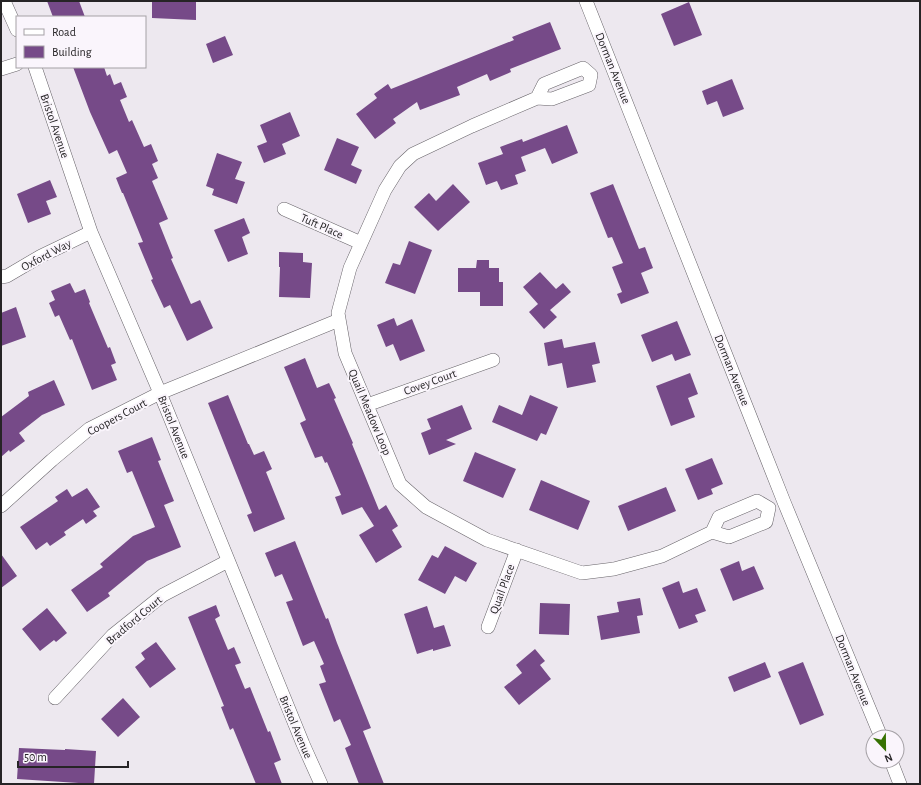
<svg xmlns="http://www.w3.org/2000/svg" width="921" height="785" font-family="'Alegreya Sans',sans-serif">
	<rect width="100%" height="100%" fill="#ede8ef"/>
	<path fill="#764a88" d="M47,1H79L85,17H53Z
		M152,1H196V20L152,18Z
		M689,2L702,35L674,46L661,14Z
		M550,22L561,49L510,69L511,72L490,81L487,74L457,87L460,95L420,110L417,102L393,119L396,123L375,139L356,114L377,98L374,94L388,84L391,89L514,40L512,37Z
		M225,36L233,55L213,63L206,44Z
		M73,67H104L107,76L110,74L114,85L121,82L127,97L120,100L129,122L132,120L144,147L151,144L158,161L152,164L158,178L152,181L168,219L159,223L173,258L171,259L191,304L200,300L213,328L187,341L170,305L164,308L151,280L153,279L138,243L143,242L123,193H122L116,178L127,173L117,150L109,154L90,112Z
		M732,79L744,109L723,117L717,101L707,105L702,91Z
		M290,112L300,136L282,144L286,154L264,163L257,146L267,142L260,125Z
		M567,125L578,153L552,164L545,148L521,157L526,171L515,175L518,184L501,190L497,181L486,185L478,163L503,154L500,147L522,139L523,142Z
		M337,138L359,147L351,165L362,170L356,184L324,170Z
		M217,153L242,162L235,179L245,182L237,204L212,195L214,189L206,186Z
		M50,180L57,197L46,201L51,214L28,223L17,194Z
		M453,184L470,202L438,231L414,207L429,193L436,201Z
		M613,184L639,249L645,247L653,268L641,273L649,293L621,304L617,294L622,292L612,267L623,263L612,237L608,238L590,193Z
		M244,218L250,233L242,237L248,254L228,262L214,230Z
		M409,241L432,250L415,294L385,283L393,263L400,265Z
		M279,252L303,253V262L312,263L310,298L279,297L280,267H279Z
		M477,260H489V268H499V282H503V306H480V292H458V268H476Z
		M540,272L556,289L563,283L571,292L550,310L557,317L544,329L529,312L538,304L523,287Z
		M70,283L75,293L85,289L90,302L89,303L108,348L110,347L116,363L111,365L117,380L92,390L72,339L70,340L59,315L55,317L49,303L55,300L51,291Z
		M16,307L26,337L1,346V313Z
		M394,318L397,326L412,319L425,351L400,361L393,344L386,347L377,325Z
		M677,321L691,355L675,361L672,354L652,362L641,335Z
		M562,339L564,348L595,342L600,363L592,365L596,382L567,388L562,363L548,366L544,343Z
		M305,358L317,388L329,383L336,398L334,399L353,443L352,444L379,510L386,505L398,526L392,530L402,547L376,563L359,535L374,526L362,507L342,515L335,497L341,495L327,462L325,463L322,456L315,458L300,423L306,420L284,367Z
		M690,373L698,394L688,398L695,417L671,426L656,386Z
		M54,380L65,405L42,415L19,433L25,441L10,452L9,450L1,457V417L29,396L28,392Z
		M228,395L248,444H249L254,455L264,451L272,469L266,472L285,519L254,532L247,515L252,513L208,403Z
		M530,395L558,407L546,435L541,433L537,441L492,422L499,405L522,415Z
		M462,405L472,429L446,440L456,444L429,455L421,433L431,429L427,419Z
		M152,437L161,460L158,461L174,501L164,505L181,547L147,561L108,593L110,596L87,612L71,590L103,567L100,564L133,536L155,527L132,471L127,473L118,451Z
		M475,452L516,469L503,498L463,481Z
		M712,458L723,484L711,489L713,494L698,500L685,469Z
		M541,480L590,501L578,530L529,510Z
		M666,487L676,511L628,531L618,506Z
		M87,488L100,507L93,511L97,516L86,524L83,519L64,532L66,535L50,546L47,542L36,550L20,527L58,501L55,497L67,489L72,497Z
		M295,541L326,619L328,618L337,643L371,728L363,731L384,784H359L345,748L351,745L340,719L334,722L319,684L326,682L320,666L324,664L314,641L303,646L286,602L293,600L282,574L275,577L265,553Z
		M445,546L477,563L466,582L455,576L445,594L418,580L432,555L438,558Z
		M1,554L17,576L1,588Z
		M739,561L742,571L754,566L764,589L733,601L720,569Z
		M679,581L683,593L697,588L706,611L695,615L698,622L679,629L662,588Z
		M640,598L643,615L637,616L640,633L601,640L597,616L619,612L617,602Z
		M540,603L570,604L569,635L539,634Z
		M216,605L220,616L215,619L228,650L234,647L241,663L235,665L245,689L250,687L268,732L270,731L281,760L274,763L282,784H256L233,728L230,730L221,707L224,706L188,617Z
		M427,606L434,628L444,625L451,646L433,651V649L417,654L404,614Z
		M47,608L67,633L56,642L54,640L40,651L22,629Z
		M156,642L176,669L150,688L135,667L145,659L141,653Z
		M535,649L545,661L540,665L551,679L519,705L504,687L522,673L516,665Z
		M765,662L771,677L734,692L728,677Z
		M803,662L824,715L800,725L778,672Z
		M123,698L140,717L118,737L101,719Z
		M19,748L65,750V749L96,751L94,784L17,779Z"/>
	<g fill="none" stroke-linecap="round" stroke-linejoin="round">
		<defs>
			<path id="minor" d="M4,1L17,30
				M586,1L784,502L881,737
				M35,67L91,232L160,393L303,744L321,784
				M583,68L591,75L589,85L552,99L537,98L544,84Z
				M1,69L17,64
				M537,98L472,126L413,154L400,166L385,190L350,268L338,313L345,353L400,484L426,507L487,540L582,573L614,569L662,556L712,532
				M284,209L361,243
				M1,277L7,276L41,256L91,232
				M367,405L493,360
				M757,501L769,508L766,522L729,537L712,532L719,517Z
				M1,506L52,460L89,429L160,393L339,320
				M488,627L517,550
				M55,698L113,635L163,595L228,561
				M891,761L900,784"/>
		</defs>
		<use href="#minor" stroke="#676369" stroke-width="14"/>
		<use href="#minor" stroke="#fff" stroke-width="13"/>
	</g>
	<g text-anchor="middle" dominant-baseline="central" stroke-width="4" stroke-linejoin="round" paint-order="stroke">
		<g font-size="12" fill="#262426" stroke="#faf5fc">
			<text transform="translate(613 68) rotate(68)">Dorman Avenue</text>
			<text transform="translate(55 126) rotate(71)">Bristol Avenue</text>
			<text transform="translate(322 226) rotate(24)">Tuft Place</text>
			<text transform="translate(46 255) rotate(-28)">Oxford Way</text>
			<text transform="translate(732 370) rotate(68)">Dorman Avenue</text>
			<text transform="translate(430 382) rotate(-20)">Covey Court</text>
			<text transform="translate(370 412) rotate(67)">Quail Meadow Loop</text>
			<text transform="translate(117 417) rotate(-28)">Coopers Court</text>
			<text transform="translate(174 427) rotate(68)">Bristol Avenue</text>
			<text transform="translate(502 589) rotate(-70)">Quail Place</text>
			<text transform="translate(134 620) rotate(-40)">Bradford Court</text>
			<text transform="translate(853 670) rotate(68)">Dorman Avenue</text>
			<text transform="translate(296 727) rotate(67)">Bristol Avenue</text>
		</g>
	</g>
	<rect width="921" height="785" fill="none" stroke="#262426" stroke-width="4"/>
	<rect x="16" y="16" width="130" height="52" fill="#faf5fc" stroke="#a5a1a6"/>
	<rect x="24" y="29" width="20" height="6" fill="#ffffff" stroke="#a5a1a6"/>
	<text x="52" y="36" font-size="12" fill="#262426">Road</text>
	<rect x="24" y="46" width="20" height="12" fill="#764a88" stroke="#a5a1a6"/>
	<text x="52" y="56" font-size="12" fill="#262426">Building</text>
	<g transform="translate(885 749) rotate(158)"><circle r="19" fill="#faf5fc" stroke="#a5a1a6"/>
	<path d="M0-3L7 15L0 10L-7 15Z" fill="#367102"/>
	<text y="-6" font-size="11" font-weight="bold" text-anchor="middle" fill="#262426">N</text>
	</g>
	<path d="M18 761v6h110v-6" fill="none" stroke="#262426" stroke-width="2"/>
	<text x="24" y="761" font-size="12" fill="#262426" stroke="#faf5fc" stroke-width="3" paint-order="stroke">50 m</text>
</svg>
